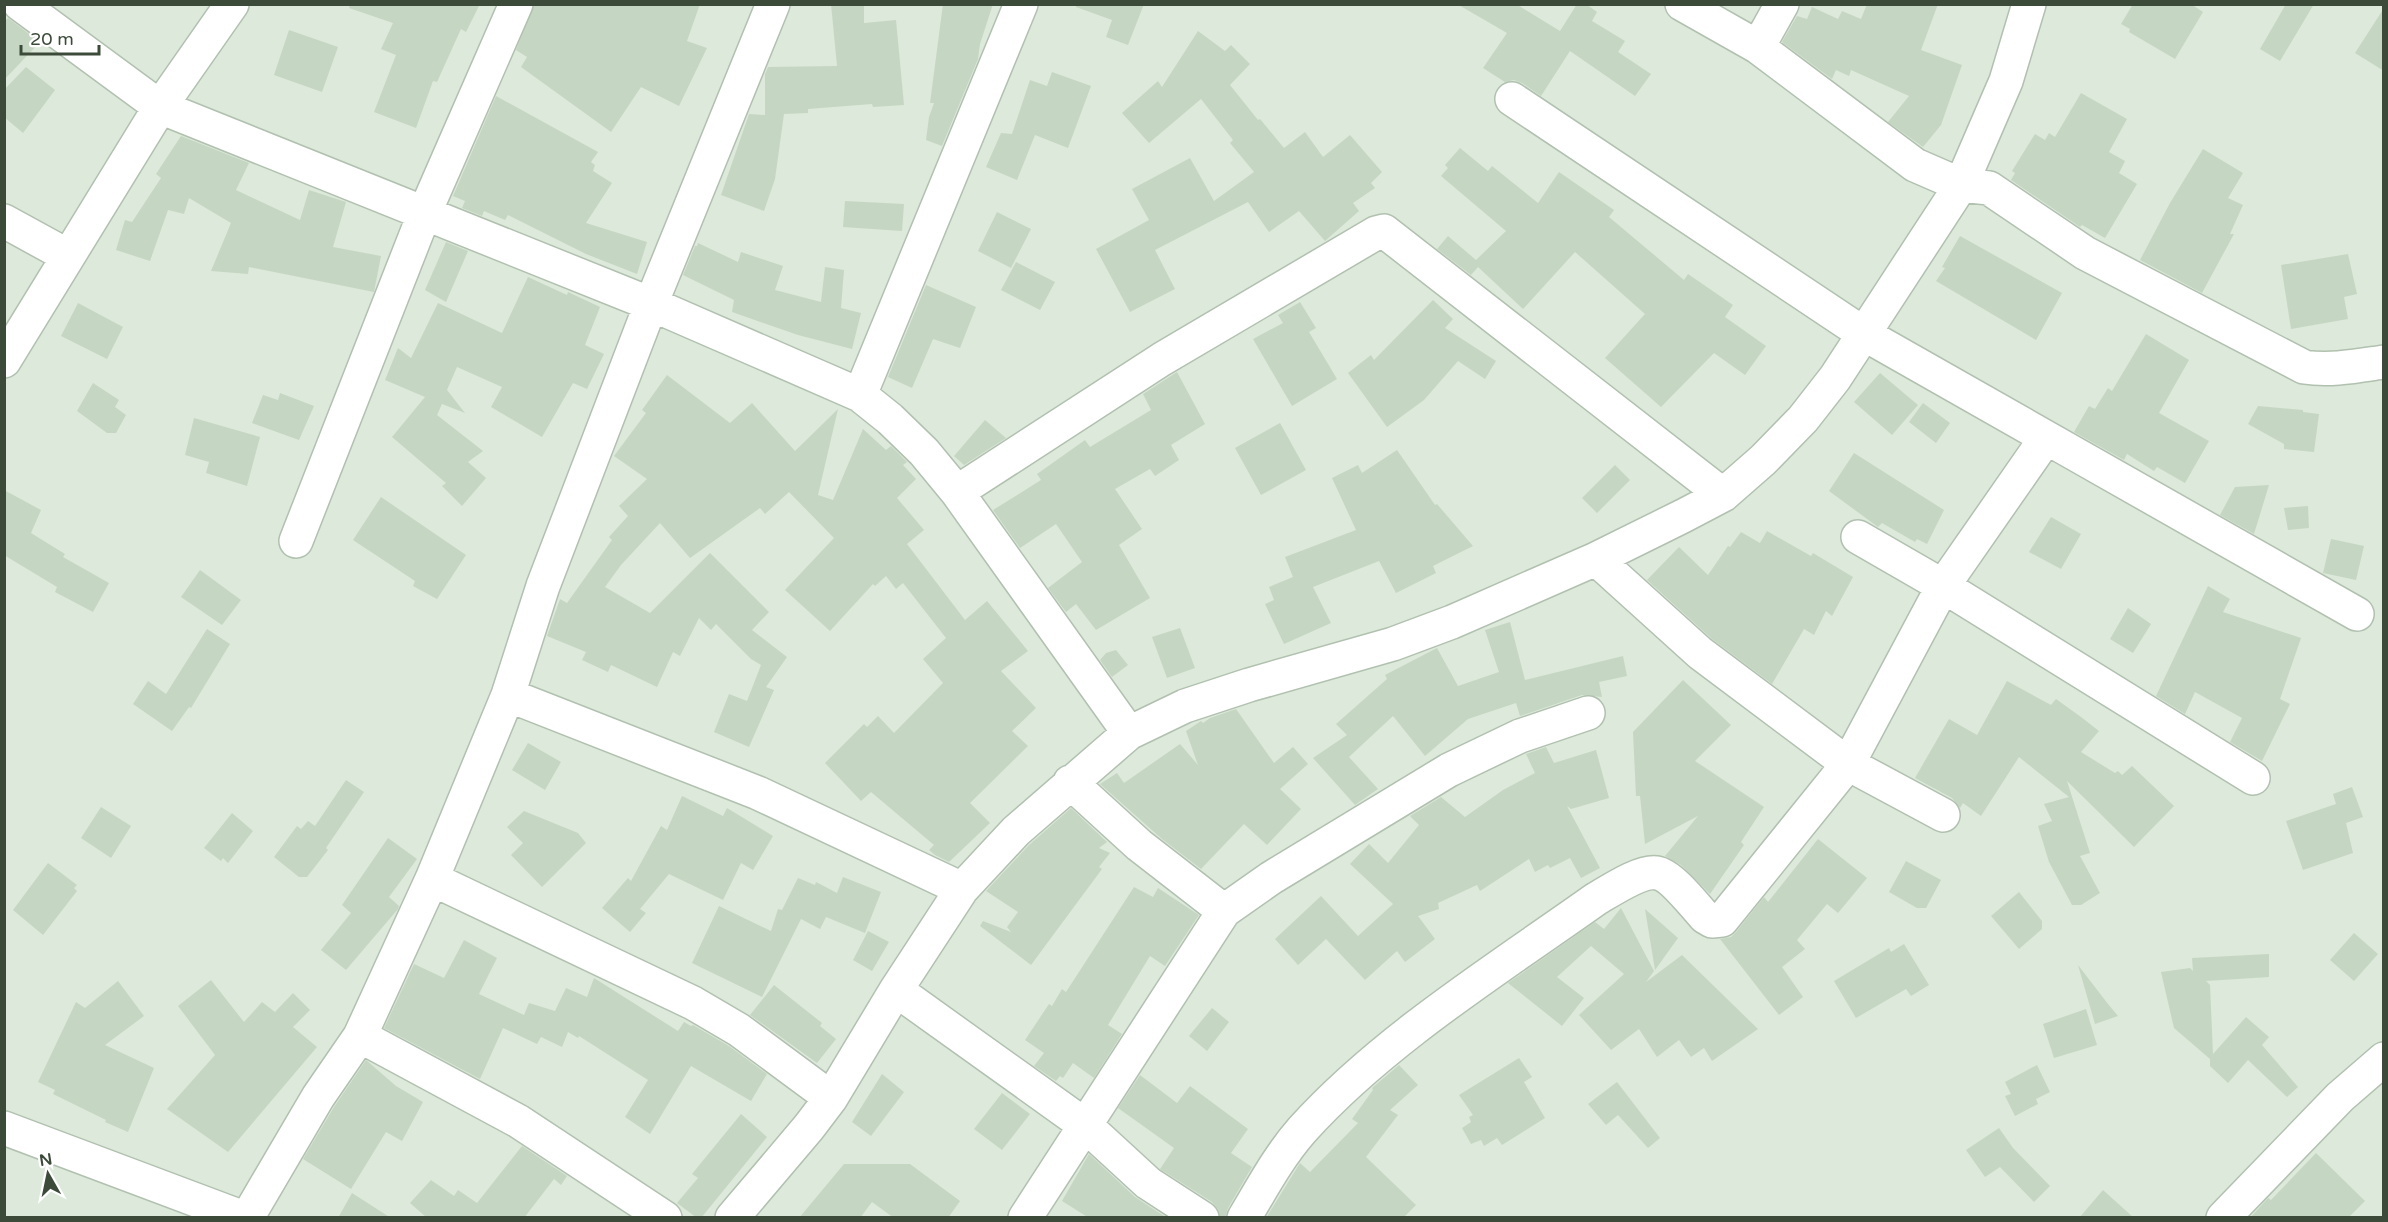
<svg xmlns="http://www.w3.org/2000/svg" width="2388" height="1222" font-family="'Varela Round',sans-serif">
	<rect width="100%" height="100%" fill="#edf5ec"/>
	<path fill="#dce9db" d="M5,5H2383V1217H5Z"/>
	<path fill="#c5d7c2" d="M350,4H480L466,32L461,29L437,82L433,81L416,128L374,112L396,55L381,49L393,23L349,8Z
		M534,4H700L687,41L707,48L679,106L641,87L611,132L521,67L527,57L516,50Z
		M831,4H864V23L896,20L904,105L873,107L872,104L808,109V113L784,114L775,179L764,211L721,195L749,114L765,115V74L768,67L837,66Z
		M943,4H993L980,44L978,59L942,146L926,140L929,117L934,103H930Z
		M1076,4H1144L1128,45L1106,37L1112,20L1076,7Z
		M1457,4H1516L1560,31L1577,4H1586L1597,12L1592,21L1625,41L1618,52L1651,74L1635,96L1570,51L1541,96L1522,83L1514,80L1505,82L1483,68L1507,33Z
		M1867,4H1938L1921,50L1962,65L1941,125L1923,147L1888,122L1909,96L1851,70L1849,76L1836,70L1832,79L1782,42L1797,16L1807,19L1812,7L1838,19L1842,11L1861,19Z
		M2133,4H2191L2203,12L2175,59L2129,32L2130,29L2121,24Z
		M2286,4H2314L2280,61L2260,49Z
		M2384,8V71L2355,53Z
		M8,18L40,42L4,80V22Z
		M289,30L338,47L322,92L274,75Z
		M1198,31L1225,51L1231,45L1250,64L1230,85L1258,120L1260,119L1284,148L1305,132L1323,157L1350,135L1382,172L1371,183L1375,188L1353,203L1359,211L1325,241L1299,211L1269,232L1248,202L1155,250L1175,289L1130,312L1096,249L1149,220L1132,189L1190,158L1214,201L1254,172L1230,143L1233,140L1201,99L1149,143L1122,113L1158,81L1162,87Z
		M26,67L55,90L23,133L4,117V90Z
		M1052,72L1091,86L1068,148L1035,135L1017,180L986,167L1001,133L1012,134L1030,80L1047,86Z
		M2081,93L2127,119L2109,152L2125,161L2119,173L2137,184L2105,238L2082,225L2080,227L2011,180L2015,173L2012,171L2035,134L2045,140L2049,133L2055,137Z
		M496,96L598,152L591,162L595,165L593,171L612,183L586,223L647,242L637,274L586,254L508,215L505,220L484,211L482,216L462,208L465,201L453,196Z
		M181,136L249,163L236,190L300,220L309,190L346,202L333,247L381,256L374,292L249,267L248,274L211,271L231,223L189,198L184,214L168,210L150,261L116,250L125,220L132,222L161,178L156,174Z
		M1460,148L1488,171L1492,166L1538,203L1559,172L1614,210L1609,217L1684,280L1688,274L1733,305L1725,317L1766,346L1745,375L1714,353L1661,407L1605,358L1645,314L1575,252L1523,309L1478,267L1471,275L1437,249L1448,236L1476,260L1506,231L1441,176L1448,168L1445,165Z
		M2203,149L2243,173L2228,198L2243,205L2230,234H2234L2202,293L2140,260L2170,203Z
		M845,201L904,204L902,231L843,227Z
		M997,212L1031,229L1011,268L978,251Z
		M1960,236L2062,293L2036,340L1936,281L1945,268L1942,267Z
		M446,242L468,251L446,302L425,290Z
		M698,243L738,262L741,252L783,266L775,290L821,302L825,267L844,270L841,308L861,313L852,349L798,335L732,312L734,300L683,275L695,246H697Z
		M2348,254L2357,294L2344,297L2348,319L2291,329L2281,265Z
		M1016,262L1055,282L1040,310L1001,290Z
		M528,277L567,295L568,292L600,307L585,345L604,354L587,389L573,383L542,437L491,407L502,387L457,367L447,390L465,413L442,404L437,415L483,451L468,462L486,478L462,506L442,486L446,483L392,437L425,397L385,380L398,348L411,358L438,303L502,333Z
		M926,285L976,307L960,348L933,339L912,388L888,377Z
		M1433,300L1453,319L1445,328L1496,361L1485,379L1458,361L1424,400L1387,427L1348,373L1371,355L1374,360Z
		M1300,302L1316,328L1309,332L1337,379L1292,406L1253,339L1283,323L1278,315Z
		M78,303L123,327L107,359L61,336Z
		M2146,334L2189,360L2159,413L2209,441L2185,483L2157,467L2154,471L2127,454L2124,460L2074,432L2089,406L2095,409L2108,388L2112,391Z
		M1177,372L1205,424L1171,445L1179,460L1155,476L1150,469L1115,489L1142,529L1119,545L1150,598L1096,630L1076,604L1066,612L1048,588L1082,562L1056,524L1020,548L993,510L1041,480L1037,474L1085,440L1090,447L1151,410L1143,394Z
		M1880,373L1918,405L1892,435L1854,402Z
		M667,375L730,423L752,403L795,451L838,409L818,495L833,500L863,429L886,450L891,446L907,462L903,465L916,479L897,498L924,530L907,544L965,620L987,601L1028,651L1001,671L1036,708L1012,731L1028,746L970,803L990,823L949,862L935,855L929,850L934,845L871,792L861,801L825,763L864,724L867,727L878,716L894,733L943,683L923,659L946,638L903,583L896,589L886,576L875,586L873,584L830,631L785,590L834,538L789,492L765,514L760,508L690,558L660,523L621,565L605,587L650,613L710,553L769,612L752,630L787,657L766,687L774,690L749,747L714,732L729,694L747,701L761,665L751,659L716,624L711,630L699,618L680,656L673,652L657,687L611,665L608,672L582,660L586,652L547,636L560,599L567,603L612,540L609,537L628,516L619,506L647,479L614,456L646,413L642,410Z
		M93,383L119,400L115,407L126,415L116,433H107L77,411Z
		M280,393L314,406L299,440L252,423L263,395L278,400Z
		M1923,403L1950,423L1936,443L1909,422Z
		M2258,406L2303,410V412L2319,414L2314,452L2284,449V444L2248,424Z
		M194,418L260,437L247,486L206,473L209,462L185,455Z
		M985,420L1006,438L964,465L954,456Z
		M1280,423L1306,470L1261,495L1235,448Z
		M1397,450L1435,505L1437,504L1473,546L1433,566L1436,573L1396,593L1379,561L1313,587L1331,623L1284,644L1265,604L1274,600L1269,587L1293,577L1285,557L1356,530L1332,478L1358,465L1362,473Z
		M1854,453L1944,510L1927,544L1917,539L1915,542L1882,523L1878,527L1829,491Z
		M1615,465L1630,480L1597,513L1582,498Z
		M2269,485L2254,534L2220,515L2235,487Z
		M4,490L41,510L31,533L65,554L63,557L109,583L93,612L55,592L57,587L4,555Z
		M381,497L466,555L437,599L413,586L415,581L353,540Z
		M2308,506L2309,528L2288,530L2284,508Z
		M2051,517L2081,534L2061,569L2029,552Z
		M1767,531L1811,556L1813,553L1853,577L1832,616L1826,611L1814,635L1804,629L1772,684L1712,639L1647,580L1679,547L1708,575L1728,546L1730,547L1741,532L1760,543Z
		M2331,539L2364,546L2356,580L2323,573Z
		M200,570L241,600L222,625L181,597Z
		M2208,586L2230,599L2223,612L2301,638L2280,699L2290,704L2262,761L2230,742L2242,718L2195,692L2185,714L2156,696Z
		M2128,608L2151,624L2133,653L2110,639Z
		M1510,622L1525,680L1623,656L1627,676L1599,682L1602,697L1582,695L1520,716L1516,703L1468,719L1425,756L1393,716L1349,757L1378,789L1355,805L1313,758L1347,735L1336,724L1387,679L1385,675L1437,648L1458,686L1499,672L1485,630Z
		M1180,628L1195,668L1167,678L1152,637Z
		M207,629L230,644L191,708L189,707L172,731L133,704L148,681L166,694Z
		M1116,650L1128,665L1112,677L1100,660L1106,653Z
		M1683,680L1731,725L1695,761L1764,807L1741,842L1744,845L1710,894L1681,865L1665,856L1698,816L1645,844L1640,796H1636L1633,732Z
		M2007,681L2051,705L2056,699L2081,717L2099,731L2081,752L2115,773L2118,771L2122,775L2132,766L2174,806L2134,847L2067,781L2090,853L2080,856L2100,893L2081,905H2072L2049,862L2038,826L2052,821L2044,804L2069,797L2019,757L1981,816L1963,803L1960,808L1952,798L1915,778L1949,719L1977,735Z
		M1236,709L1274,763L1293,747L1308,764L1280,789L1301,809L1267,845L1244,824L1201,869L1162,839L1100,784L1117,773L1124,783L1180,744L1198,765L1186,731L1201,721L1203,723L1210,718Z
		M528,743L561,762L545,790L512,770Z
		M1546,747L1554,763L1596,750L1609,798L1571,809L1567,806L1600,868L1581,878L1570,858L1550,868L1548,865L1535,872L1529,859L1480,891L1477,885L1438,903L1439,909L1418,916L1435,939L1405,962L1397,951L1365,980L1326,939L1298,965L1275,939L1321,896L1358,936L1393,904L1350,864L1369,844L1388,863L1419,825L1410,816L1441,797L1465,817L1503,790L1535,773L1526,754Z
		M346,780L364,792L326,848L328,850L307,877H299L274,857L297,826L301,829L308,821L315,826Z
		M2352,787L2363,817L2346,823L2353,853L2303,870L2286,821L2336,804L2333,794Z
		M682,796L723,816L727,808L773,836L753,870L741,863L723,900L669,874L640,909L646,913L630,932L602,908L628,878L631,881L661,826L667,830Z
		M101,807L131,826L111,858L81,838Z
		M1071,808L1107,842L1099,848L1110,853L1099,867L1102,869L1031,965L980,926L983,921L1011,932L1007,927L1018,912L986,891L1029,845Z
		M524,811L578,833L586,843L542,887L511,855L523,843L507,827Z
		M232,813L253,831L228,863L223,858L221,861L204,848Z
		M388,838L417,859L389,897L399,906L398,909L346,970L321,950L351,913L342,905Z
		M1818,839L1867,878L1838,913L1827,904L1797,940L1805,949L1782,967L1803,997L1779,1015L1720,939L1731,937L1736,932L1764,897L1768,902Z
		M1906,861L1941,880L1926,908H1917L1889,892Z
		M48,863L77,885L74,888L77,891L43,935L13,910Z
		M843,877L881,892L865,933L826,917L820,929L801,919L762,997L692,963L719,906L771,931L778,909L782,910L798,878L815,885L816,882L837,893Z
		M1134,887L1153,897L1158,888L1199,915L1165,966L1150,956L1108,1025L1122,1034L1094,1078L1073,1063L1063,1078L1060,1076L1056,1081L1034,1066L1044,1053L1025,1040L1049,1004L1052,1006L1062,989L1066,992Z
		M2019,892L2042,921V929L2019,949L1991,916Z
		M1621,908L1654,971L1646,982L1682,955L1758,1029L1712,1061L1704,1048L1691,1057L1679,1040L1657,1057L1639,1029L1611,1050L1579,1015L1624,974L1591,946L1557,977L1584,998L1562,1026L1508,983L1595,922L1604,929Z
		M1645,909L1678,938L1655,970Z
		M868,931L889,942L872,971L853,960Z
		M2354,933L2378,954L2354,981L2330,960Z
		M464,940L497,958L479,994L524,1015L529,1003L555,1011L566,988L587,997L594,978L678,1031L684,1022L691,1026L693,1025L729,1046L767,1074L751,1101L691,1066L650,1134L625,1117L648,1080L579,1036L578,1038L568,1032L562,1047L541,1037L537,1044L503,1028L480,1079L384,1028L414,964L444,978Z
		M1904,944L1929,985L1911,996L1906,989L1856,1018L1834,981L1889,948L1891,952Z
		M2269,954V977L2206,981L2210,985L2213,1054L2246,1017L2269,1037L2262,1045L2298,1087L2287,1097L2248,1060L2228,1083L2210,1066V1059L2174,1028L2161,972L2190,968L2193,971L2192,958Z
		M2078,965L2108,1004L2118,1016L2095,1024Z
		M211,980L244,1022L262,1002L275,1012L293,993L310,1010L293,1027L317,1047L228,1152L167,1109L215,1055L178,1006Z
		M118,981L144,1016L105,1045L154,1068L128,1132L105,1122L106,1120L53,1094L55,1090L38,1082L76,1002L85,1008Z
		M774,985L822,1023L820,1026L836,1039L817,1063L750,1015Z
		M1212,1008L1229,1022L1207,1051L1189,1036Z
		M2086,1009L2097,1045L2054,1058L2043,1024Z
		M1519,1058L1532,1077L1524,1082L1545,1118L1502,1145L1497,1138L1484,1146L1481,1140L1471,1144L1462,1128L1471,1122L1469,1117L1473,1115L1459,1095Z
		M366,1060L396,1086L423,1102L402,1141L386,1132L351,1189L303,1159L334,1107Z
		M1399,1065L1418,1085L1390,1110L1398,1115L1366,1157L1416,1205L1403,1218H1266L1300,1163L1310,1172L1358,1123L1352,1119L1373,1090L1372,1088Z
		M2037,1065L2050,1092L2036,1099L2038,1104L2015,1116L2005,1096L2011,1094L2005,1082Z
		M882,1074L904,1092L871,1136L852,1122Z
		M1140,1075L1177,1103L1190,1086L1248,1129L1231,1153L1252,1167L1228,1208L1225,1218H1220L1218,1209L1212,1202L1160,1169L1174,1148L1118,1108Z
		M1617,1082L1660,1138L1648,1148L1618,1115L1606,1125L1588,1104Z
		M1002,1093L1030,1114L1002,1150L974,1129Z
		M741,1114L767,1137L701,1218H697L677,1203L698,1178L692,1174Z
		M1999,1128L2013,1148L2050,1186L2034,1202L2000,1167L1985,1177L1966,1150Z
		M522,1146L567,1176L561,1185L554,1179L524,1218H427L410,1203L431,1180L454,1196L458,1190L477,1203Z
		M2316,1153L2365,1201L2348,1218H2250L2268,1198L2271,1200Z
		M1089,1154L1135,1197L1167,1218H1089L1062,1201Z
		M844,1164H910L960,1201L948,1218H894L872,1202L860,1218H799Z
		M2103,1190L2134,1218H2079Z
		M352,1193L391,1218H338Z"/>
	<g fill="none" stroke-linecap="round" stroke-linejoin="round">
		<defs>
			<path id="minor" d="M20,4L160,107L651,304L860,395L890,419L924,452L957,492L1129,733
				M1682,4L1758,47L1915,165L1961,185L1989,188L2085,253L2304,367C2331,371 2356,366 2384,362
				M1758,47L1782,4
				M1512,99L1864,334L2357,614
				M4,221L68,256
				M4,361L160,107L232,4
				M860,395L1021,4
				M957,492L1162,359L1376,233L1384,231L1723,495
				M1858,537L1943,586L2253,778
				M296,541L425,212L516,4
				M1596,559L1700,653L1848,764L1943,815
				M508,695L758,793L962,889
				M1070,782L1139,845L1224,911
				M432,879L693,1003L739,1030L831,1098
				M896,990L1086,1126L1148,1183L1202,1218
				M360,1036L518,1121L665,1218
				M4,1128L244,1218
				M247,1218L318,1097L360,1036L432,879L508,695L543,586L651,304L773,4
				M732,1218L809,1127L831,1098L896,990L962,889L1016,831L1129,733L1185,706L1249,685L1393,644L1452,622L1596,559L1683,516L1723,495L1763,460L1803,419L1835,378L1961,185L2006,81L2029,4
				M1025,1218L1224,911L1271,878L1449,770L1520,736L1588,713
				M1244,1218C1262,1188 1279,1156 1302,1130C1382,1041 1499,968 1596,899C1610,891 1641,870 1657,873C1671,875 1695,906 1705,917L1712,921L1722,920L1848,764L1943,586L2046,438
				M2223,1218L2340,1097L2384,1059"/>
		</defs>
		<use href="#minor" stroke="#b1c1af" stroke-width="36"/>
		<use href="#minor" stroke="#fff" stroke-width="33"/>
	</g>
	<rect width="2388" height="1222" fill="none" stroke="#3c4a3a" stroke-width="12"/>
	<g transform="translate(48 1174) rotate(351)" stroke="#ffffff" stroke-width="4.5" paint-order="stroke">
	<path d="M0-4.5L10 22L0 15L-10 22Z" fill="#3c4a3a"/>
	<text y="-9" font-size="16" font-weight="bold" text-anchor="middle" fill="#3c4a3a">N</text>
	</g>
	<path d="M21 45v9h78v-9" fill="none" stroke="#3c4a3a" stroke-width="3"/>
	<text x="30" y="45" font-size="18" fill="#3c4a3a" stroke="#ffffff" stroke-width="4.5" paint-order="stroke">20 m</text>
</svg>
